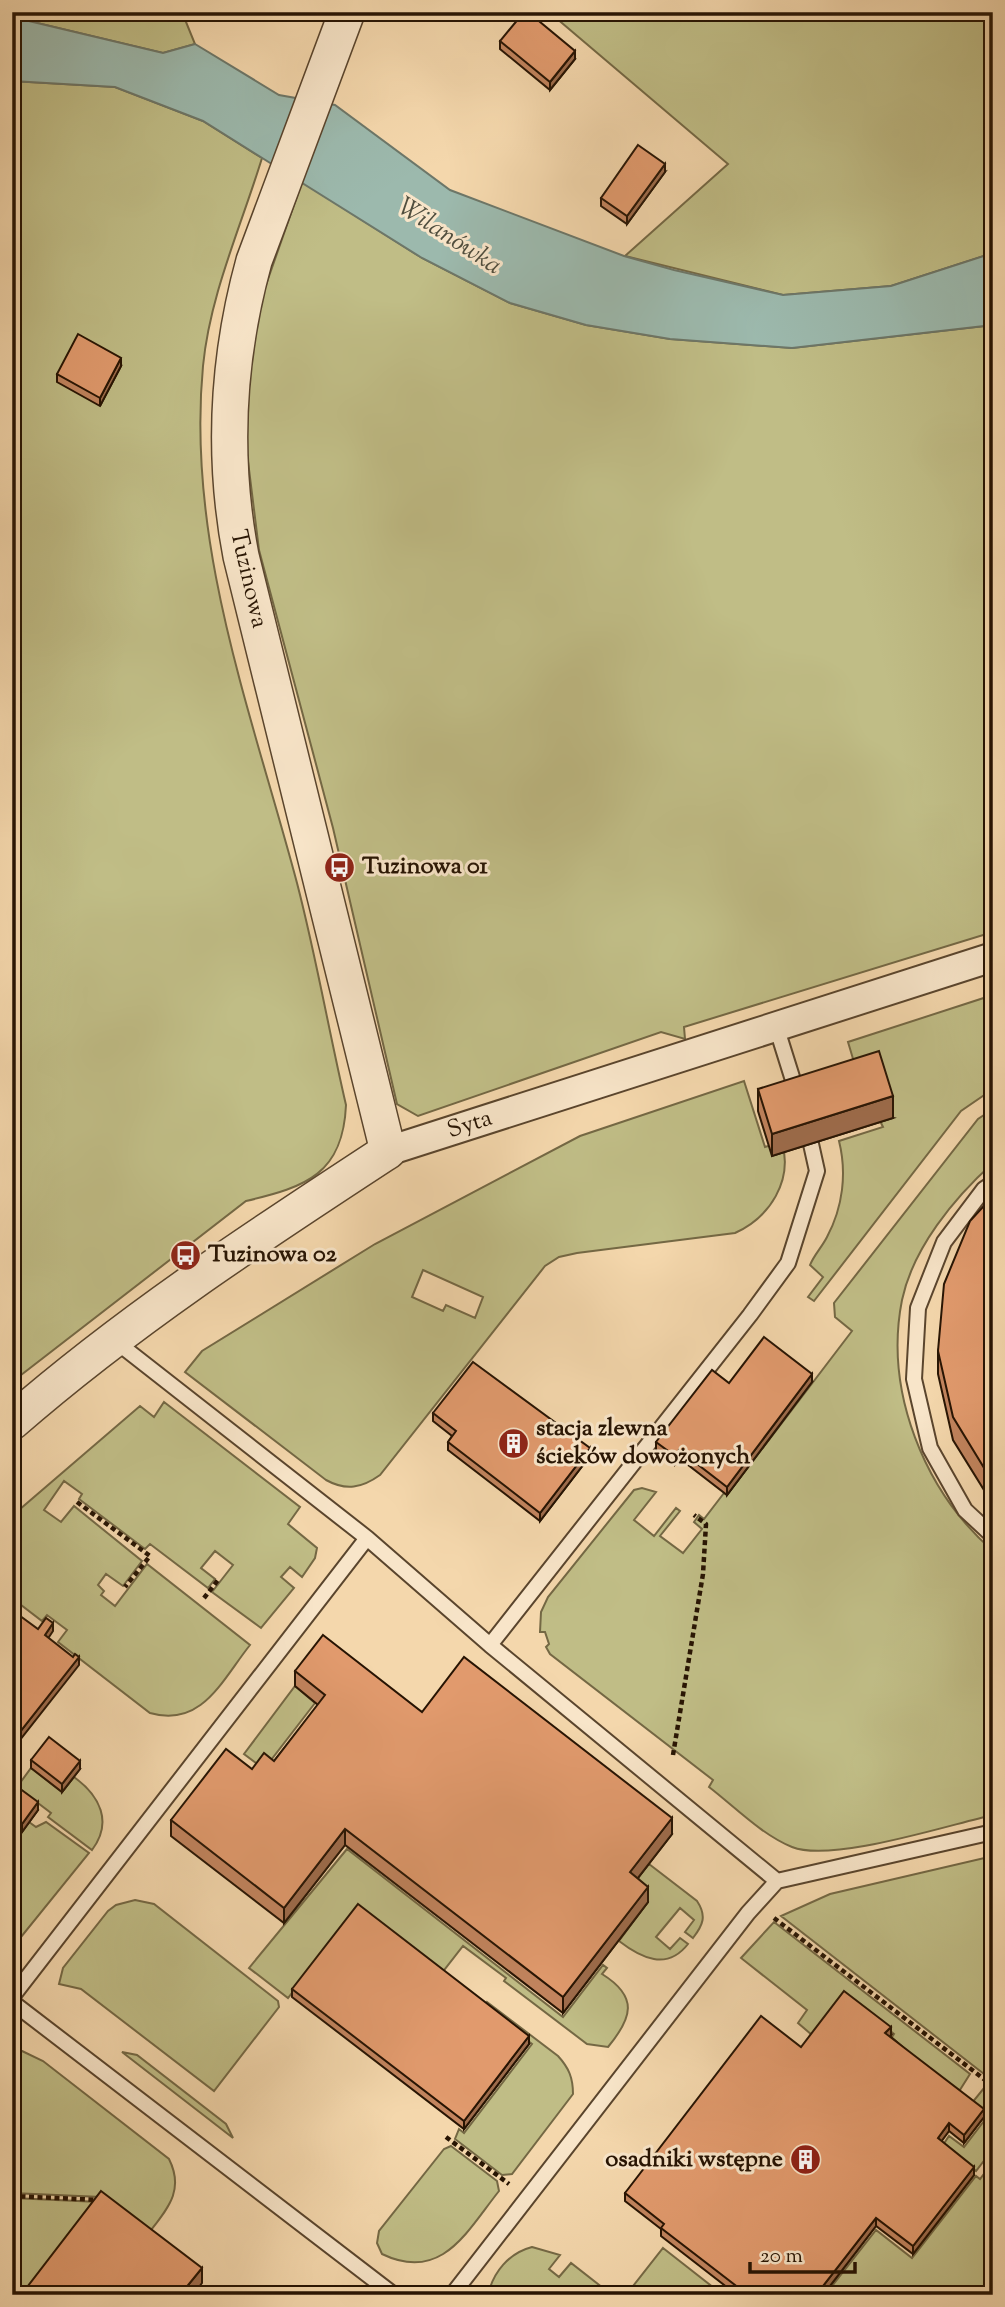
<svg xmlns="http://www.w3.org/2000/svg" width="1005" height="2307" font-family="'Sorts Mill Goudy',serif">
	<rect width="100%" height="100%" fill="#f4d7ac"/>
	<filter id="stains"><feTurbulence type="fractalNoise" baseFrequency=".00286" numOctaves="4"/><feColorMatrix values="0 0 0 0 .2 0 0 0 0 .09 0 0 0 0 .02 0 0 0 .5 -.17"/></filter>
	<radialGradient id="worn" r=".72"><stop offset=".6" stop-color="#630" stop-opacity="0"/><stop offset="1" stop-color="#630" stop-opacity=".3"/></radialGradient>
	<path fill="#c0bd86" stroke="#746844" stroke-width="2" fill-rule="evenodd" d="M12,12H182L195,44L163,53L12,17Z
		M549,12H993V253L891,286L783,295L625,256L728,164Z
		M12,81L115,87L203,121L262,158C241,227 210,294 203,366C186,544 252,714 297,883C316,956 329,1032 346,1105C343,1174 306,1187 246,1201L12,1382Z
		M302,182L422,258L510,303L586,325L670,339L792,348L993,325V932L684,1027L685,1039L661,1032L418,1116L397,1104L333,828L259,550L244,429L254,319Z
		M993,995V1089L961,1111L814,1301L808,1297L823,1277L810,1265C814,1255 822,1247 827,1237C843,1207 847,1173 839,1141L883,1127L859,1079L848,1042Z
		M744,1081L765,1147L782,1142C793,1181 770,1217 735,1233L577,1253L559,1257L545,1266L380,1475C362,1488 346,1491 326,1480L185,1372L202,1351L375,1244L580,1136ZM423,1270L483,1297L475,1318L446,1305L443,1311L412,1297Z
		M993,1109V1163C954,1198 913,1248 902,1300C884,1391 924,1491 993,1551V1815C948,1825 832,1863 792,1847C762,1835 735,1807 709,1787L713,1780L550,1654L546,1647L549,1644L545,1632H540L541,1612L548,1597L634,1490L642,1488L656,1492L634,1520L654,1536L676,1508L680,1511L660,1536L683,1553L702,1529L694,1522L699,1515L704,1519L724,1493L727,1495L852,1331L835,1317L834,1303L978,1119Z
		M164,1402L300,1507L288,1524L317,1548L315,1558L302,1577L290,1567L281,1577L294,1588L261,1628L212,1592L233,1565L215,1551L201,1568L215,1579L208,1588L150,1544L145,1549L79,1499L82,1494L64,1481L44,1510L61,1522L74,1506L142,1561L123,1586L106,1574L98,1585L104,1591L101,1595L115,1606L147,1564L250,1645C222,1680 202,1728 150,1713L58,1642L67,1630L47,1615L42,1621L12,1598V1516L140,1406L154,1417Z
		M295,1686L315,1703L264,1769L244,1754Z
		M31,1768L62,1792L74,1777C100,1796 113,1822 92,1850L48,1817L51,1813L17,1787Z
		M29,1822L36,1827L46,1822L89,1853L17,1942L12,1920V1838Z
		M347,1849L563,2017L603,1965L607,1968L602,1974C639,1997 632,2018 608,2047L587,2044L504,1981L506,1978L463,1946L441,1974L357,1909L288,1998L249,1968Z
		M993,1856V2081L781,1916L830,1894Z
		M649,1864L697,1901C707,1916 703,1925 693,1938L685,1932L694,1920L680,1908L656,1937L670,1949L680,1938L688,1944C667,1971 641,1958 619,1941L648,1902L630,1888Z
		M135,1900L154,1904L278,2001L279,2007L214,2091L81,1989L59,1984L63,1968L108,1911L116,1905Z
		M774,1922L970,2074L958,2093L890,2040L894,2034L844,1994L812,2035L798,2023L807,2010L741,1958Z
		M487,2002L558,2056C569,2068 573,2078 573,2094L512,2174L502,2175L455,2139L459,2129L464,2133L532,2044L484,2007Z
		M22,2051L43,2061L169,2159C185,2191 167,2209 148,2234L101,2197L12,2193V2053Z
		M122,2052L137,2055L226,2124L233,2138Z
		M984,2088L993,2092V2149L976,2171L943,2145L949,2136L964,2147L987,2117L971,2104Z
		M451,2146L497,2181L499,2191C467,2231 442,2283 382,2254L377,2243L379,2231L444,2149Z
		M993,2162V2295H825L876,2230L912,2258L976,2176L980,2179Z
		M12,2198L99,2202L33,2295H12Z
		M532,2247L560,2255L549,2269L559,2277L571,2263L612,2295H488C493,2272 509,2253 532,2247Z
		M663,2248L723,2295H626Z"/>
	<path fill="#9cb9ad" stroke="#6d7769" stroke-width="2" d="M12,17L163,53L195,44L279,95L335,105L450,190L624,256L674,270L783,295L891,286L993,253V325L792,348L670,339L586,325L510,303L422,258L203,121L115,87L12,81Z"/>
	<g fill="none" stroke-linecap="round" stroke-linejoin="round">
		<defs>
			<path id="service" d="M776,1026L797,1093
				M993,1183L984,1189L944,1242L918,1308L914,1379L930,1448L965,1510L993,1536
				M114,1340L367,1538L490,1645L777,1881
				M490,1645L750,1315L788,1263L817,1171L811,1144
				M12,1997L367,1538
				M12,2002L394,2295
				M452,2295L748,1913L777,1881L993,1832"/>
			<g id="minor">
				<path id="s1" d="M388,1151L993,957"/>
			</g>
			<path id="tertiary" d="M12,1422C129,1320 258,1236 388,1151L241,556C222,457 227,359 254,261L347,12"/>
		</defs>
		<use href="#service" stroke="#5a452d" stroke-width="18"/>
		<use href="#minor" stroke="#5a452d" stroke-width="32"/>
		<use href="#tertiary" stroke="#5a452d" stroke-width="38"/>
		<path stroke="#271403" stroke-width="4.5" stroke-dasharray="5 3.5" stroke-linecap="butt" d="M77,1502L150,1556L125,1587
			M204,1598L218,1580
			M673,1755L703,1574L706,1524L694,1515
			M774,1918L993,2086
			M446,2137L509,2184
			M12,2196L99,2200"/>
		<use href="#service" stroke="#f8e5c9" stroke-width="14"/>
		<use href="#minor" stroke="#f8e5c9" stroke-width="28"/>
		<use href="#tertiary" stroke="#f8e5c9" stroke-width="35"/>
	</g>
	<path fill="#c2845e" stroke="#271403" stroke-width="2" d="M500,41L575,59L550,90L500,49Z
		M665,172L627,224L601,206V198Z
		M121,366L100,406L57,382V374Z
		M758,1089L893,1118L772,1156L758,1111Z
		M993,1196V1502L989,1498L953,1440L938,1374V1351Z
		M812,1382L727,1495L679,1458L675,1464L656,1450V1442L729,1383Z
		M433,1413L590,1456L540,1521L448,1450V1442L452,1436L433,1421Z
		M295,1671L422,1712L672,1834L638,1878L648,1902L563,2013L345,1845L284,1923L171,1836V1820L252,1769L274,1761L318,1705L295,1686Z
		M31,1760L80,1769L62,1792L31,1768Z
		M12,1797L38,1810L22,1832L12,1824Z
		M292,1989L529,2044L464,2129L292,1997Z
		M891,2035L890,2036L984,2117L964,2143L949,2131L941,2141L974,2175L913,2254L876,2226L823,2295H737L661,2236V2229L625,2201V2193L801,2047Z"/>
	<path fill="#9e6c4c" stroke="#271403" stroke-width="2" d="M575,51V59L550,90V82Z
		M665,164V172L627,224V216Z
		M121,358V366L100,406V398Z
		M893,1096V1118L772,1156V1134Z
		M812,1374V1382L727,1495V1487Z
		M590,1448V1456L540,1521V1513Z
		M679,1450V1458L675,1464V1456Z
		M53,1623V1631L45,1643V1635Z
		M79,1657V1665L12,1750V1742Z
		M80,1761V1769L62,1792V1784Z
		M38,1802V1810L22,1832V1824Z
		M672,1818V1834L630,1888V1872Z
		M345,1829V1845L284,1923V1908Z
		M648,1887V1902L563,2013V1997Z
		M891,2027V2035L885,2041V2033Z
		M529,2036V2044L464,2129V2121Z
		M984,2109V2117L964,2143V2135Z
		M949,2123V2131L938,2146V2138Z
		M974,2167V2175L913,2254V2246Z
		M876,2218V2226L823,2295H816Z
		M202,2268V2283L193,2295H180Z"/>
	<path fill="#e19a6d" stroke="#271403" stroke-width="2" d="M524,12H528L575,51L550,82L500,41Z
		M638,145L665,164L627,216L601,198Z
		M78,334L121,358L100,398L57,374Z
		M879,1051L893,1096L772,1134L758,1089Z
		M993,1196V1479L989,1476L953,1417L938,1351L944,1284L970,1221Z
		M764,1337L812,1374L727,1487L679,1450L675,1456L656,1442L712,1370L729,1383Z
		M473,1362L590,1448L540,1513L448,1442L456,1431L433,1413Z
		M12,1610L38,1629L46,1618L53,1623L45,1635L73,1657L75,1654L79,1657L12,1742Z
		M323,1635L422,1712L464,1657L672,1818L630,1872L648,1887L563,1997L345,1829L284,1908L171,1820L226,1749L252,1769L264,1753L274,1761L325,1695L295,1671Z
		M49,1737L80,1761L62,1784L31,1760Z
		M19,1788L38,1802L22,1824L12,1816V1797Z
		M358,1904L529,2036L464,2121L292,1989Z
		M844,1991L891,2027L885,2033L984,2109L964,2135L949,2123L938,2138L974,2167L913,2246L876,2218L816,2295H748L661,2228L664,2224L625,2193L761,2016L801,2047Z
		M101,2191L202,2268L180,2295H21Z"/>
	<defs>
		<symbol id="bus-disc" viewBox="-11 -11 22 22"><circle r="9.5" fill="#8f2418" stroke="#f8e5c9"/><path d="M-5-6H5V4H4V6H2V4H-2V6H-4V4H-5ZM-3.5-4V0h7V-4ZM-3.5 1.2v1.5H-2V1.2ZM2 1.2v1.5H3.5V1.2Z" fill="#fff"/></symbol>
		<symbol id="building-disc" viewBox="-11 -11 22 22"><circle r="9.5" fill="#8f2418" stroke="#f8e5c9"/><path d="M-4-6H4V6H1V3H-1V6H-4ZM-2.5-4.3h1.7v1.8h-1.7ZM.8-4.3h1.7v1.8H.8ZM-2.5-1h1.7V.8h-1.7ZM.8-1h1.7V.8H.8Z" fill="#fff"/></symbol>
	</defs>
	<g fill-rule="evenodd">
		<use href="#bus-disc" x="322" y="850" width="35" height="35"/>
		<use href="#bus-disc" x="168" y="1238" width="35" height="35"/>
		<use href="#building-disc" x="496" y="1426" width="35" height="35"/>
		<use href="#building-disc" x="788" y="2142" width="35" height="35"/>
	</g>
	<g text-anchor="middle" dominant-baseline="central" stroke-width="6" stroke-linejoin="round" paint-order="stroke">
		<g font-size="24" fill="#271403" stroke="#f8e5c9">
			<text transform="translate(248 579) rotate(77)">Tuzinowa</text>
			<text stroke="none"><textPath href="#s1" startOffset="86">Syta</textPath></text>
		</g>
		<g font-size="24" font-weight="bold" fill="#271403" stroke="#f8e5c9" text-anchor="start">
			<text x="362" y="867">Tuzinowa 01</text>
			<text x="208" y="1255">Tuzinowa 02</text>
			<text x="536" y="1429">stacja zlewna<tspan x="536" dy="28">ścieków dowożonych</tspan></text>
			<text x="783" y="2160" text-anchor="end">osadniki wstępne</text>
		</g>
		<g font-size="26" font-style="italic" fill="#504e3e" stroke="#f8e5c9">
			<text transform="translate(449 237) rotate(33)">Wilanówka</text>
		</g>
	</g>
	<rect width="1005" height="2307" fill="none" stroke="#f4d7ac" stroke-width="42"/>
	<rect x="14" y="14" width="977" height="2279" fill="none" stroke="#271403" stroke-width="3.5"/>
	<rect x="21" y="21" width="963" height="2265" fill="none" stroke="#271403" stroke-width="2"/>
	<path d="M750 2262v10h105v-10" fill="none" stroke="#271403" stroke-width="3.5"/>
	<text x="760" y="2262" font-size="21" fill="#271403" stroke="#f8e5c9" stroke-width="5" paint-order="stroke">20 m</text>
	<rect width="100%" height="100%" filter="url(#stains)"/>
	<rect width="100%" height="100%" fill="url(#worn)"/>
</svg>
